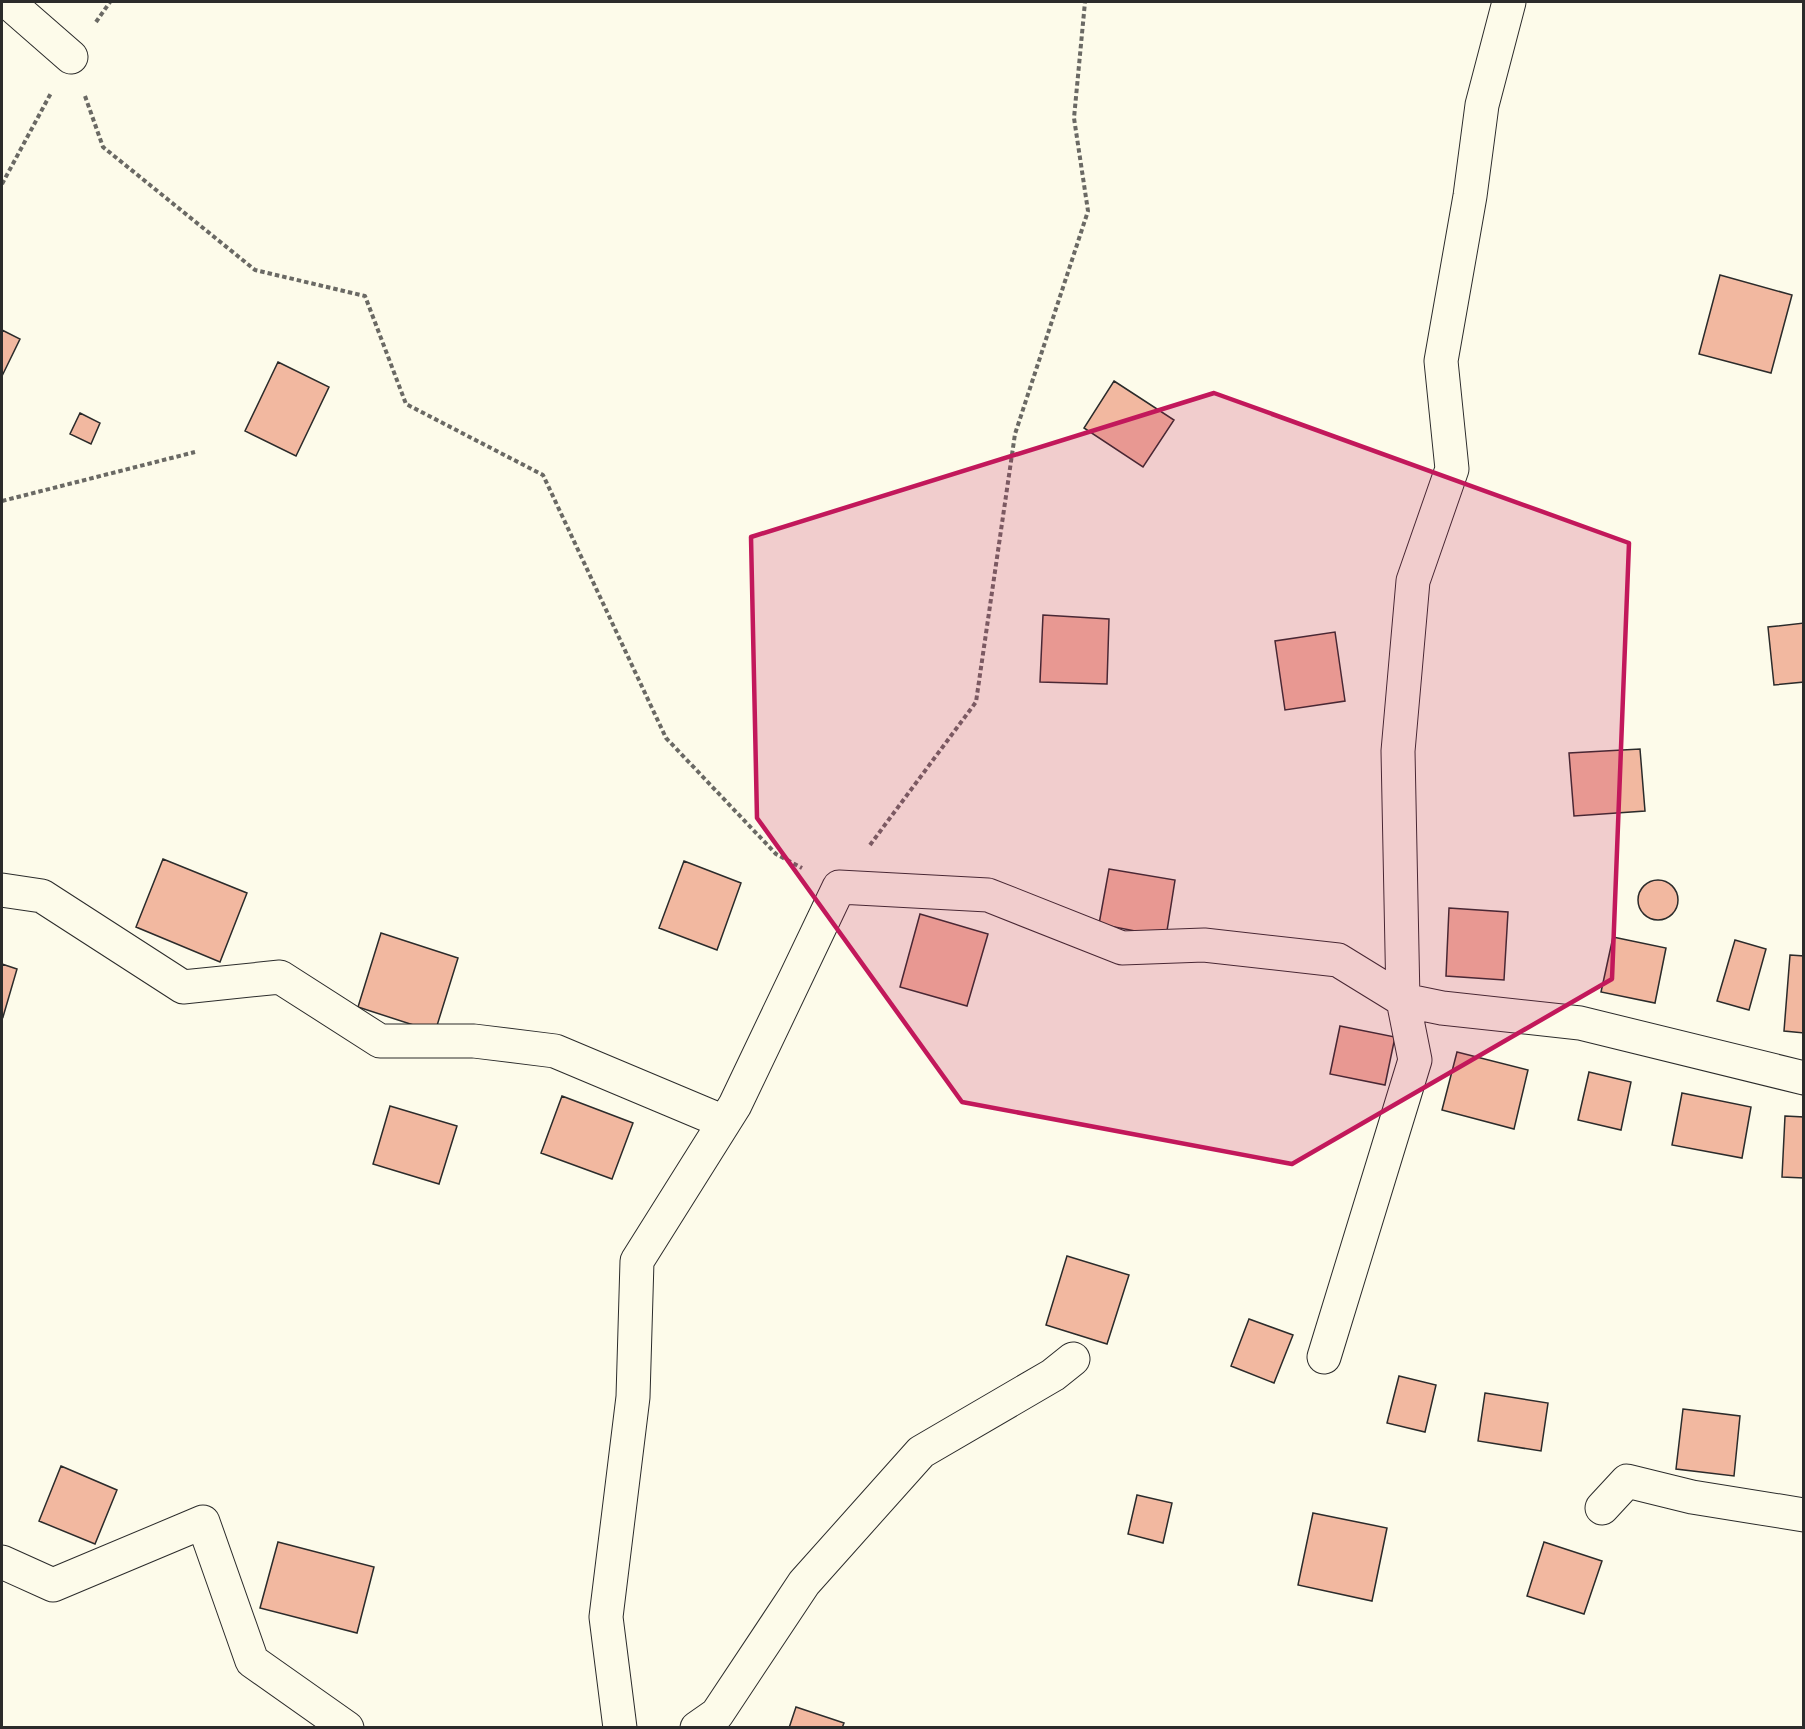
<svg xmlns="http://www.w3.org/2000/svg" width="1805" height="1729" font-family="Spectral,serif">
	<rect width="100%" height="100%" fill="#fdfbea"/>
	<path fill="#f2b8a0" stroke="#2b2b2b" stroke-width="1.5" d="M1720,275L1792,295L1771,373L1699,354Z
		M2,330L20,339L2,376Z
		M278,362L329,387L296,456L245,431Z
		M1114,381L1174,420L1143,467L1084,428Z
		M80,413L100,423L91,444L70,434Z
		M1043,615L1109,619L1107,684L1040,682Z
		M1804,623V682L1774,685L1768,627Z
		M1335,632L1345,701L1285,710L1275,641Z
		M1640,749L1645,811L1574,816L1569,753Z
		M163,859L247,893L220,962L136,927Z
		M684,861L741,883L717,950L659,928Z
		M1109,869L1175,880L1166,937L1099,924Z
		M1638 900a20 20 0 1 1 40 0a20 20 0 1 1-40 0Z
		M1449,908L1508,912L1504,980L1446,976Z
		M920,914L988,934L967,1006L900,987Z
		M381,933L458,958L435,1032L358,1007Z
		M1613,937L1666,948L1655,1003L1601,992Z
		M1735,940L1766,949L1749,1010L1717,1001Z
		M1790,955L1804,956V1033L1784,1031Z
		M2,964L17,969L3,1017L2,1016Z
		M1340,1026L1395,1037L1385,1085L1330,1074Z
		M1457,1052L1528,1070L1514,1129L1442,1110Z
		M1589,1072L1631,1082L1621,1130L1578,1120Z
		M1682,1093L1751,1107L1742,1158L1672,1145Z
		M562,1096L633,1123L612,1179L541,1153Z
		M390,1106L457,1126L439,1184L373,1164Z
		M1785,1116L1804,1117V1178L1782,1177Z
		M1067,1256L1129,1275L1107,1344L1046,1325Z
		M1249,1319L1293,1335L1274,1383L1231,1366Z
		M1399,1376L1436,1385L1425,1432L1387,1423Z
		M1485,1393L1548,1403L1541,1451L1478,1441Z
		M1683,1409L1740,1416L1734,1476L1676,1469Z
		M61,1466L117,1490L95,1544L39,1521Z
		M1137,1495L1172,1503L1163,1543L1128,1534Z
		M1313,1513L1387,1528L1372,1601L1298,1585Z
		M278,1542L374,1567L357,1633L260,1608Z
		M1544,1542L1602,1561L1584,1614L1527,1596Z
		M796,1707L844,1723L842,1728H789Z"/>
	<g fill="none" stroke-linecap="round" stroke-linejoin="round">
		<defs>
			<path id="minor" d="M8,2L71,57
				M2,890L42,896L183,987L280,977L380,1041H474L555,1051L724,1122
				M1324,1357L1415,1060L1403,1000L1398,751L1413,581L1452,469L1441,361L1470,196L1482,105L1509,2
				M1602,1508L1627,1481L1692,1497L1804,1515
				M2,1562L53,1585L203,1522L252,1661L347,1728
				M620,1728L606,1617L633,1397L637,1261L735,1105L839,887L988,895L1122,948L1204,945L1338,960L1403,1000L1442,1008L1580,1023L1804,1078
				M697,1728L717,1714L804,1583L921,1452L1053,1375L1073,1359"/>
		</defs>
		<use href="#minor" stroke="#2b2b2b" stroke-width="35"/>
		<path stroke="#6a6964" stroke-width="4" stroke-dasharray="4.5 3" stroke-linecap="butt" d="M96,22L110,2
			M85,96L103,147L255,270L365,296L406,404L543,475L666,738L776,854L802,868
			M2,184L51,93
			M2,501L195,452
			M870,845L976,702L1015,434L1088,211L1074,118L1085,2"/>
		<use href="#minor" stroke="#fdfbea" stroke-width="33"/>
	</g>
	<path fill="#c2185b" fill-opacity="0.2" stroke="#c2185b" stroke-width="4.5" stroke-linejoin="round" d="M1214,393L1629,543L1612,979L1292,1164L962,1102L757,818L751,537Z"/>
	<rect width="1805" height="1729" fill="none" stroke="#2b2b2b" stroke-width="6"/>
</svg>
